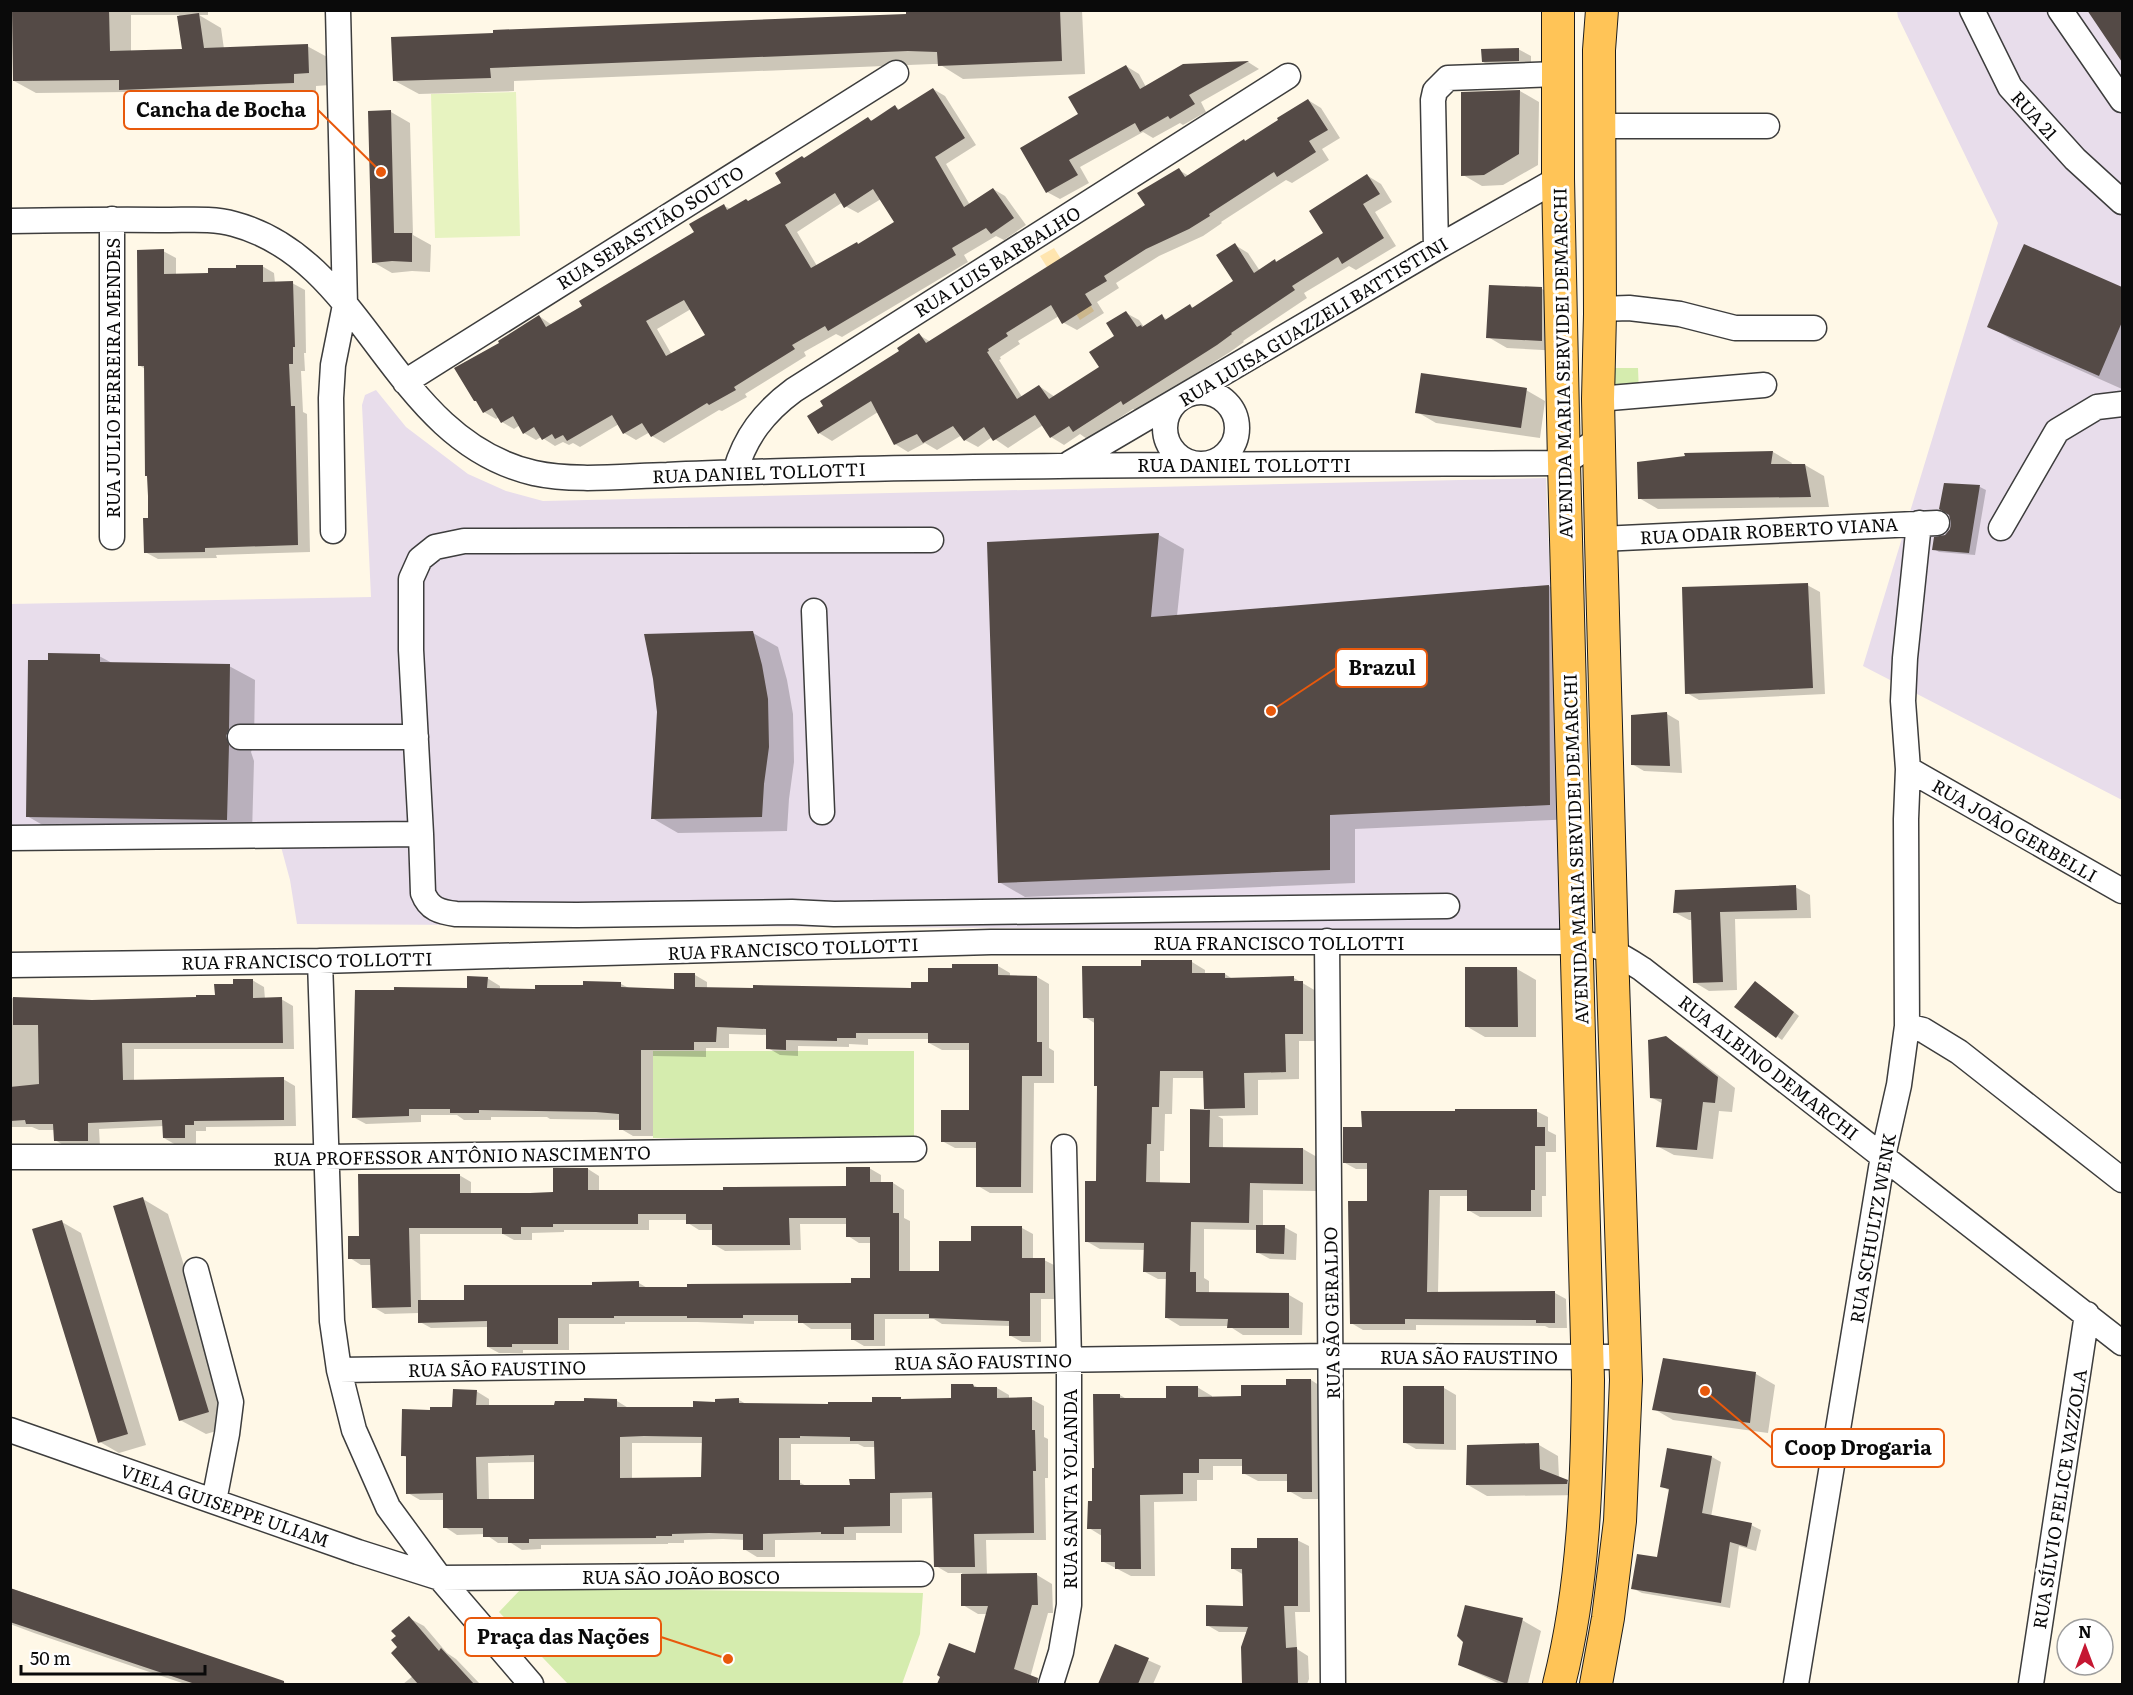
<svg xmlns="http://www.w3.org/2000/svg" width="2133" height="1695" font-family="Literata,serif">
	<rect width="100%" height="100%" fill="#fff8e7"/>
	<path fill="#e8ddeb" d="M1897,11H2122V800L1863,666L1998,223L1898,17Z
		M376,390L406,427L468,474L506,491L543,501L1546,478L1564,931L297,924L290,880L280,843L11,849L10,604L371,597L362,405L365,395Z"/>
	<path fill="#d5ecae" d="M1614,368H1638L1639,393L1616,395Z
		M653,1051H914V1138H653Z
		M522,1588L923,1593L920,1634L902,1684H568L499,1612Z"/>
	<path fill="#ffe5af" d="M1054,248L1094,311L1080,320L1040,256Z"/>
	<path fill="#e7f3c0" d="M516,92L520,236L435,238L431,94Z"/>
	<path fill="#0003" fill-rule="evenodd" d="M13,10H208V15H199L221,28L224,49L307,46L329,58L330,85L316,86V95L143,101L127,92L36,93L14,81ZM131,15H179L183,50L131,52Z
		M908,10H1082L1085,74L963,79L939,64H933L514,81V91L419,94L395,81L495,35L908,16Z
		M2089,10H2122V60Z
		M1518,49L1531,56V67L1496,69L1483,62Z
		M1248,62L1259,69L1201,102L1206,112L1183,125L1180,123L1153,138L1143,132L1080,167L1089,183L1060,199L1047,192L1080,115L1126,66L1139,74L1146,87L1183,65Z
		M933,89L945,96L976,145L946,164L970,205L993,189L1005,196L1026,225L1004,240L996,236L964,255L968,262L842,337L836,334L804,352L806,356L745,394L747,397L722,411L719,410L664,443L652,436L650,432L636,440L624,433L619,424L580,447L573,443L569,445L563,442L555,446L541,437L536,440L524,433L520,425L514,429L502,422L499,417L496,419L484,412L501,343L539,316L552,325L584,307L696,233L724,206L731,209L749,202L783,184L805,159L868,119L873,121L895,107L901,110ZM881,199L896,222L860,245L817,266L797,232L843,202L845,206L858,213ZM691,309L707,335L672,355L657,329Z
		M1520,91L1539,102L1538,165L1503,185L1482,186L1463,175Z
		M1308,100L1321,108L1340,138L1322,149L1329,160L1292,183L1286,180L1221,222L1222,223L1203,236L1159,256L1116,283L1119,288L1097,302L1104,313L1077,330L1064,323L1059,316L1018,341L1020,344L1000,357L1001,359L999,360L1022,397L1039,386L1055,397L1101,368L1126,313L1139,320L1144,327L1162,316L1168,320L1190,306L1194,308L1235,282V245L1248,253L1260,271L1325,233L1368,176L1381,184L1392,202L1375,212L1396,246L1356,270L1349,266L1304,293L1307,298L1243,341L1244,342L1230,352L1137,411L1133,409L1087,439L1080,434L1064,445L1051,437L1043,425L1008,448L992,437L978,447L965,440L962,435L937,450L925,443L908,452L895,444L878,412L832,441L819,433L919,335L931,342L1147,205L1179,170L1189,176L1246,142Z
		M391,112L410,123L413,235L431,245L430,272L412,271L392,273L373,262Z
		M2025,246L2122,289V389L2014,341L1989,326Z
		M163,251L176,258V275L210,274L262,266L274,273L275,283H292L305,290L306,353H304L305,371H301L303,412L307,414L310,552L216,555L217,558L158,559L145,552L149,520L145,369L139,365Z
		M1542,289L1561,300V351L1507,348L1488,337Z
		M1526,390L1545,401L1540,438L1436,423L1417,412Z
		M1773,452L1792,463L1791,465H1805L1824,476L1829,507L1658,509L1639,498L1687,458L1686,455Z
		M1945,485L1980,487L1986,490L1975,555L1939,552L1934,549L1951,530L1953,523Z
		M1159,535L1184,549L1177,616L1549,586L1574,601L1575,819L1355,829V883L1025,897L999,882Z
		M1807,585L1820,592L1825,694L1699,700L1687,693Z
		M753,633L778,647L787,680L793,714L794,762L789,799L787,831L678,833L652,818Z
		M99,656L114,664L229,666L255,680L254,744L251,752L254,761L252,834L53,831L27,816L49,661Z
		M1667,714L1679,721L1682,773L1644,771L1632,764Z
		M1795,887L1810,895L1811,918L1735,919L1737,990L1709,991L1694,982L1693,920H1689L1674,912Z
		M1192,962L1205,970V974H1225L1234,980L1294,978L1316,991V1041H1299V1079L1258,1080V1115L1218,1116L1223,1119V1148L1303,1149L1317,1157L1316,1191L1263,1190V1226L1284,1227L1297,1234L1296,1260L1270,1259L1257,1252V1230L1204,1229V1278L1209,1281V1294L1289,1295L1303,1303L1302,1335H1243L1229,1326H1180L1167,1318V1279H1158L1145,1272V1250L1100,1249L1086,1241L1097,1183L1098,1086L1096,1024L1085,1017L1143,968ZM1173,1078H1205V1108L1210,1111H1192L1191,1184H1160V1151H1164L1165,1114H1172Z
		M998,966L1010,973V977H1037L1049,984V1048L1054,1051V1083H1034L1033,1193H990L978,1186V1148H955L942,1141L971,1111V1050H942L929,1043V1039H868V1045L849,1044V1047L798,1046V1056L780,1055L768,1048V1035L729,1034V1048H706V1057L653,1056V1136H633L621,1129V1120L550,1119L547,1117H491V1120H464L457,1115H421V1122L366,1124L353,1117L469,990L487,978L500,986V990L536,991L621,984L631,989L675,990L695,975L707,982V989H913Z
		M1466,969H1517L1536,980V1037H1485L1466,1026Z
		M252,980L264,987L265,999H281L293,1006L294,1049H134V1081L283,1079L295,1086L296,1126L206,1127V1131H196V1144L176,1145L164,1138V1126L99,1129L100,1147H67L55,1140V1130H39L32,1127H10V998L92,1002L216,996L234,985Z
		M1761,986L1799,1016L1782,1040L1736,1007Z
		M1666,1038L1683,1048L1735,1088L1732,1112L1719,1111L1713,1159L1674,1155L1657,1146L1663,1104L1651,1097Z
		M1536,1111L1548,1117V1131L1556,1135V1152H1546V1196H1542V1217H1480L1468,1210V1196H1440L1438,1293H1555L1566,1299L1567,1328H1549L1545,1326L1416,1325V1330H1363L1351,1323L1368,1203V1169H1356L1345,1163Z
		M869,1168L881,1175V1183H893L904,1190V1218L910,1221V1273H940L972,1242L1022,1228L1033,1234V1260H1044L1056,1266V1299H1041V1342H1022L1011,1336V1326L942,1324L934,1319H885V1346H864L852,1339V1329H811L800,1321H754V1324L697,1322H625V1324H569V1350H523V1353H499L488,1347V1327L431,1328L420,1322L419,1313L385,1314L373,1307L372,1265H361L350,1258L360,1237L459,1175L471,1182V1195L555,1193L588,1169L599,1176V1191H725L848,1187ZM649,1220H688V1223L699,1230H713V1244L725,1251L801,1250L800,1224H848V1236L859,1243H871V1280L852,1284L649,1289L639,1283L465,1302H421L420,1234H503L514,1240H532V1233L564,1232V1230H649Z
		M143,1199L168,1214L234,1426L206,1434L180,1420Z
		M62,1222L81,1233L146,1445L119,1453L100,1442Z
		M1664,1360L1756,1374L1775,1385L1768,1433L1673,1420L1654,1409Z
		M1311,1380L1325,1389L1326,1499H1303L1289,1491V1481H1258L1243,1473V1466H1213V1480H1197V1501L1154,1502L1155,1576H1131L1102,1561V1536L1089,1528L1120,1395L1128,1400L1167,1399L1197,1387L1212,1396V1398H1243Z
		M973,1385L979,1388H997L1009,1395V1399H1031L1044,1406V1437L1048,1439V1478H1045L1046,1540H986L987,1575H1037L1052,1584L1053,1613H1048L1030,1678L1035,1681L1034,1684H939L942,1676L976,1655L988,1614H978L963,1605L962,1573H948L936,1566L934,1498L902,1499V1533H856V1540H775V1557H757L744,1549V1540L723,1539L684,1540V1543H668V1544L541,1545V1549L522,1550L511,1543H498L485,1534L457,1535L445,1527V1500H420L408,1493V1458L402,1455L432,1412L454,1409L476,1391L489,1399V1407L556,1406L617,1401L630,1409H694L739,1400L746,1404H873L901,1399L904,1401L952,1400ZM632,1443H703L702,1478L632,1479ZM791,1444H858L864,1447H875L876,1481L851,1487H808L799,1482H791ZM536,1462V1500H489L488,1463Z
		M1444,1388L1456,1395V1450L1416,1449L1404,1442Z
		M1539,1445L1558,1456L1559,1478L1586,1492V1495L1487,1496L1468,1485Z
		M1668,1450L1712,1457L1721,1462L1711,1517L1751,1525L1761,1530L1756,1551L1739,1546L1730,1608L1642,1593L1632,1588L1659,1559L1670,1491L1662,1486Z
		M1297,1540L1309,1546L1310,1612H1295L1297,1649L1308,1656L1309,1679L1307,1684H1243L1242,1647L1247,1632H1219L1207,1625L1244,1607V1575L1232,1568L1259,1549Z
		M10,1588L289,1684H185L34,1633L10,1624Z
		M409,1618L424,1626L447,1653L456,1659L480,1684H403L413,1676L399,1648Z
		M1522,1620L1541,1631L1528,1684H1500L1460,1665Z
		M1116,1646L1161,1666L1153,1684H1100Z"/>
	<path fill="#544a46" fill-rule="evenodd" d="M12,10H109L110,51L182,49L177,16L199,13L204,48L308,44L309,73L294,74V83L119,90V80L13,81Z
		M906,10H1060L1062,61L938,66L937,52L908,51L490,68L491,78L393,81L391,37L493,33V30L906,14Z
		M2087,10H2122V62Z
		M1519,48V61L1482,62L1481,49Z
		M1249,61L1189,95L1195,104L1170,119L1168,116L1140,132L1135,123L1069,160L1078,175L1046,193L1020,148L1078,114L1068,97L1126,65L1140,89L1183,64Z
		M933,88L965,138L935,157L964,207L993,188L1014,218L991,234L986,228L952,248L956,255L828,331L825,326L792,345L795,349L734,387L736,390L709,405L707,403L651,437L642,423L623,434L612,415L567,441L563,435L555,439L552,434L542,440L534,427L523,434L513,416L501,423L492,408L483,413L476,401H474L454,368L499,343L498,341L539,315L546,327L582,306L579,301L694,232L689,224L724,204L727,210L746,199L748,201L781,183L775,173L802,156L804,158L868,117L871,121L895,105L898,110ZM873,189L894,222L858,244L857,242L811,268L785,225L835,193L844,208ZM684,300L705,335L666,356L646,321Z
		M1520,90L1519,154L1484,175L1461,176V92Z
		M1308,99L1328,130L1309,141L1316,152L1277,177L1274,172L1209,214L1210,216L1189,229L1146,249L1104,276L1107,281L1085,294L1092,305L1062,324L1051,305L1006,333L1008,336L988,349L989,351L987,352L1017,399L1039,385L1049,399L1099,367L1089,352L1114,336L1106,323L1126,311L1137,327L1141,325L1142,327L1162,314L1165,320L1190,304L1192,308L1233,281L1216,255L1235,243L1254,273L1275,259L1276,262L1323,233L1309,211L1367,174L1380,194L1363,204L1384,238L1342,264L1338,257L1292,286L1295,290L1231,333L1232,334L1217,345L1123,405L1121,401L1073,432L1069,426L1050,438L1035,415L993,441L984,427L964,441L953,426L923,443L917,434L894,445L871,401L818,434L807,416L823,406L820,401L899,351L897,348L919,333L926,343L1145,205L1137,193L1179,168L1185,177L1244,139L1245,141L1278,120L1277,118Z
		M391,110L394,233H412V262L392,261L372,263L368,111Z
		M2024,244L2122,287V322L2099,376L1987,327Z
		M164,249V274L208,273V268H236V265H263V282L293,281L295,347H293V364H289L291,406H295L298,545L205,548V552L144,553L143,518H148V496L147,476H145L144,366H138L137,250Z
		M1489,285L1542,287V341L1486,338Z
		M1421,373L1527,388L1521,428L1415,413Z
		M1773,451L1771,464H1805L1811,497L1638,499L1637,462L1685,456L1684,453Z
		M1944,483L1980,485L1969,553L1932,550L1934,537L1945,535L1950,529L1951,523L1949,515L1939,509Z
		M1159,533L1151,617L1549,585L1550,805L1330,815V870L998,883L987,542Z
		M1808,583L1813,688L1685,694L1682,587Z
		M753,631L762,665L768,699L769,747L764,784L762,817L651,819L657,712L653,679L644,634Z
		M48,653L100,654V662L230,664L229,729L226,736L229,745L227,820L26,817L28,660H48Z
		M1667,712L1670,766L1631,765V715Z
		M1796,885L1797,910L1720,912L1723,982L1693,983L1691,912L1673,913L1675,890Z
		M1141,960H1192V973H1225V978L1294,976V981H1303V1034H1285L1286,1072L1244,1073L1245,1108L1204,1109L1203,1071H1160L1159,1107H1152L1151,1144H1147L1146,1182L1190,1183V1109L1210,1110L1209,1147L1303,1148V1184L1250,1183L1249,1223L1191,1222L1190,1272H1196V1292L1289,1293V1328H1227L1228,1319L1165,1318L1166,1272H1143L1144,1243L1085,1242V1181H1096L1097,1086H1094V1018H1083L1082,966H1141Z
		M952,964H998V975L1037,976V1042H1042V1076H1022L1021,1187H976V1142H941V1110H969V1043H928V1033H856V1038H837V1041L786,1040V1050L766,1049V1029L717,1027L716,1042H694V1050H641V1130H619V1114L596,1112L479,1110V1113H450V1109H409V1116L352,1118L355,990H394V987L467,988V976L488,977L487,988L535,989V985H583V981L621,982V987L674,989V973H695V987L753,988V985L911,988V982H928V968H952Z
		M1465,967H1517L1518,1027H1465Z
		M233,979H253V998L282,997L283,1043H122L123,1080L284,1077V1120L194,1121V1125H185V1138H163L162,1120L88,1123V1141H54L53,1124H26L25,1120L10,1121V1087L39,1084L38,1025H13V997L92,1000L196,997V995H215L214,984H233Z
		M1755,981L1794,1012L1776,1038L1734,1007Z
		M1666,1036L1718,1077L1715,1103L1703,1102L1697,1150L1656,1147L1662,1099L1650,1098L1648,1040Z
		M1455,1109H1537V1127H1545V1146H1535V1190H1531V1211H1467V1190H1429L1427,1292L1555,1291V1323H1536V1320L1405,1319V1324H1350L1348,1201H1367V1163H1343V1127H1362L1361,1111H1455Z
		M846,1167H870V1182H893V1213H899V1271H939V1241H971V1226H1022V1258H1045V1293H1030V1336H1009V1321L929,1318V1314H874V1340H851V1323H798V1315H743V1318H687V1316H614V1318H558V1344H512V1347H487V1321L418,1323V1300H464V1285H592V1282L639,1281V1287H687V1284L851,1283V1278H870V1237H846V1218H789L790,1245H712V1224H686V1214H638V1224H553V1227H521V1234H502V1228H409L411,1307L372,1308L370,1259H348V1236H359L358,1174H460V1193H530L553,1192V1168H588V1190H723V1187H734L846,1186Z
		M143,1197L209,1412L179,1421L113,1206Z
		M62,1220L128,1434L98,1443L32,1229Z
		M1256,1225H1285L1284,1254L1256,1253Z
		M1663,1358L1756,1372L1750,1423L1652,1410Z
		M1286,1379H1311L1312,1492H1287V1474H1242V1459H1199V1473H1183V1494L1140,1495L1141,1569H1115V1562H1101V1529H1087L1088,1501H1092V1468H1094L1093,1394H1120V1398H1166V1386H1198V1397L1241,1396V1385H1286Z
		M951,1384H973L974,1387H997V1398L1032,1397V1430H1035L1036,1471H1033L1034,1533L974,1534L975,1567H934L932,1492L890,1493V1526L844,1527V1534H821V1532L763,1534V1550H743V1534L709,1533L672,1534V1536H656V1538L529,1539V1543H508V1537H483V1528H443V1493L406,1494V1456H401L402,1409L430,1410V1407H452L453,1389L477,1390L476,1405H554L555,1401H584V1398L617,1399V1407H693V1401L715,1402V1399L739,1398V1403L828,1404V1402H872V1397H901V1399L951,1398ZM644,1436L702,1437L701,1477L620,1478V1437ZM800,1436L850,1437V1441H874L875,1479H849L850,1485H800V1480H779V1438H800ZM534,1455V1499H477L476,1457Z
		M1403,1386H1444V1444L1403,1443Z
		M1539,1443L1540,1469L1568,1480L1567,1484L1466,1485L1467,1445Z
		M1667,1448L1712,1456L1702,1513L1752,1523L1747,1547L1730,1542L1721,1603L1631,1589L1637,1554L1657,1557L1669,1489L1660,1487Z
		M1257,1538H1298V1606H1284L1286,1648L1297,1647L1298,1684H1242L1241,1647L1248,1627L1206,1626V1605L1243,1606L1242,1569H1231V1548H1257Z
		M1037,1573L1038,1605H1032L1014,1669L1038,1678L1037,1684H937L940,1677L937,1675L949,1643L975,1653L988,1606H961V1574Z
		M10,1588L284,1681V1684H195L10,1622Z
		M1465,1605L1523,1618L1507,1684L1458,1665L1463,1642L1457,1636Z
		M409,1616L439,1651L441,1648L474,1684H418L391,1653L397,1647L391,1640L396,1636L391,1631Z
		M1115,1644L1149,1658L1138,1684H1098Z"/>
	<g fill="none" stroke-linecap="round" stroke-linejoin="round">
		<defs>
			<path id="minor" d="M1972,10L2010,87L2075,159L2122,202
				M2060,10L2122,100
				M1599,126H1767
				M112,219V537
				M10,221C63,220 116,219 168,220C190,220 213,218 234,224C367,259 391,440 534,473C575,482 625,476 667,475C730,472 794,471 858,469C1093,464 1328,464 1564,463L1599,439
				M1436,248L1433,100L1435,91L1448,78L1557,74
				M1600,309L1629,308L1680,314L1735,328H1814
				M405,382L896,73
				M1165 428a36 36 0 1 1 72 0a36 36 0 1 1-72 0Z
				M1598,399L1764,385
				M1070,463L1436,248L1558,179
				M735,472C745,437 764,412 794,390L1288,76
				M2001,528L2057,431L2097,407L2122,404
				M333,531L331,398L333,365L345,305L338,10
				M1601,539L1937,523
				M814,611L822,812
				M240,737H416
				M1908,769L2122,891
				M421,834L411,650V579L420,559L435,547L464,541L931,540
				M10,838L421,834L423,893C429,909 440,912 456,914L577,915L792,912L834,914L1447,906
				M1327,941L1333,1684
				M320,961L332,1321L339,1370L354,1430L388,1507L440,1578L531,1684
				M10,965L320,961L991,942H1575C1605,946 1617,953 1642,969L2122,1343
				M1907,1026L1923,1030L1959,1052L2122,1180
				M10,1157H326L914,1149
				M196,1270L231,1402L227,1434L214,1501
				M339,1370L1331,1356L1626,1357
				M10,1430L358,1552L440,1578L921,1574
				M1051,1684L1061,1652L1069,1605V1360L1064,1147
				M1796,1684L1883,1156L1899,1085L1907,1026L1906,819L1908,769L1903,701L1905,658L1919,523
				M2031,1684L2087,1314"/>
			<path id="major" d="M1558,10V179L1564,463L1588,1380C1587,1482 1584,1585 1559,1684
				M1596,1684L1608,1618L1620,1521L1626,1380L1612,950L1601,539L1598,399L1600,314L1599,50L1602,10"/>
		</defs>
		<use href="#minor" stroke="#3d3d3d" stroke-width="27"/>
		<use href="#major" stroke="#1b1b1b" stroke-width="34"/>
		<use href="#minor" stroke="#fff" stroke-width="24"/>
		<use href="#major" stroke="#ffc457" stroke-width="32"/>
	</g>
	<g text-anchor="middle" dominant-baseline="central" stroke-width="6" stroke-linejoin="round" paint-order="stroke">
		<g font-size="18" fill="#0a0a0a" stroke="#fff">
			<text transform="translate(2035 115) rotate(48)">RUA 21</text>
			<text transform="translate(650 227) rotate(-32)">RUA SEBASTIÃO SOUTO</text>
			<text transform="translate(997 261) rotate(-32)">RUA LUIS BARBALHO</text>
			<text transform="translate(1313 321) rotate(-31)">RUA LUISA GUAZZELI BATTISTINI</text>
			<text transform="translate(1562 363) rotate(-91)">AVENIDA MARIA SERVIDEI DEMARCHI</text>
			<text transform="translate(112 378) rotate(-90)">RUA JULIO FERREIRA MENDES</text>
			<text x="1244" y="464">RUA DANIEL TOLLOTTI</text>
			<text transform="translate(759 472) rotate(-2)">RUA DANIEL TOLLOTTI</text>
			<text transform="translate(1769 530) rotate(-3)">RUA ODAIR ROBERTO VIANA</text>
			<text transform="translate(2015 830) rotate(30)">RUA JOÃO GERBELLI</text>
			<text transform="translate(1575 849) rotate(-92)">AVENIDA MARIA SERVIDEI DEMARCHI</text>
			<text x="1279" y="942">RUA FRANCISCO TOLLOTTI</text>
			<text transform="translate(793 948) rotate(-2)">RUA FRANCISCO TOLLOTTI</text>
			<text transform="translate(307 960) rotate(-1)">RUA FRANCISCO TOLLOTTI</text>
			<text transform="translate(1769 1067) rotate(38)">RUA ALBINO DEMARCHI</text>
			<text transform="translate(462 1155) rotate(-1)">RUA PROFESSOR ANTÔNIO NASCIMENTO</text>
			<text transform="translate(1872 1228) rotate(-80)">RUA SCHULTZ WENK</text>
			<text transform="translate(1331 1313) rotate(-91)">RUA SÃO GERALDO</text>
			<text x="1469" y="1356">RUA SÃO FAUSTINO</text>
			<text transform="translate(983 1361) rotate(-1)">RUA SÃO FAUSTINO</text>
			<text transform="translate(497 1368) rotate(-1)">RUA SÃO FAUSTINO</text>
			<text transform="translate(1069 1489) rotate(-90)">RUA SANTA YOLANDA</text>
			<text transform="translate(2059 1499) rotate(-81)">RUA SÍLVIO FELICE VAZZOLA</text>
			<text transform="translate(225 1505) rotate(19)">VIELA GUISEPPE ULIAM</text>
			<text x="681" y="1576">RUA SÃO JOÃO BOSCO</text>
		</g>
	</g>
	<path fill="none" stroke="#e8590c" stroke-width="2" d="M381 172L318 110M1271 711L1336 668M1705 1391L1772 1448M728 1659L661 1637"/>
	<g fill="#e8590c" stroke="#fff" stroke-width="2">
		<circle cx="381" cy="172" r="6"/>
		<circle cx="1271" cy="711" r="6"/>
		<circle cx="1705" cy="1391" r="6"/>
		<circle cx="728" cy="1659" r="6"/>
	</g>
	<g fill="#fff" stroke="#e8590c" stroke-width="2">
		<rect x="124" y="91" width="194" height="38" rx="6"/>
		<rect x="1336" y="649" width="91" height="38" rx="6"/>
		<rect x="1772" y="1429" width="172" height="38" rx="6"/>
		<rect x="465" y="1618" width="196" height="38" rx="6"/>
	</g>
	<g font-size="20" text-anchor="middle" font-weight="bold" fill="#0a0a0a">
		<text x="221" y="117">Cancha de Bocha</text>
		<text x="1382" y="675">Brazul</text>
		<text x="1858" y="1455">Coop Drogaria</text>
		<text x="563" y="1644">Praça das Nações</text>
	</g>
	<rect width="2133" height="1695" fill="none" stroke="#0a0a0a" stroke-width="24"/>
	<g transform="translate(2085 1647)"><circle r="28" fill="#ffffff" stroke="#9d9d9d" stroke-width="1.5"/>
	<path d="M0-4.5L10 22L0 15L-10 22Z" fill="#c51732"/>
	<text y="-9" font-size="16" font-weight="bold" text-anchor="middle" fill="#0a0a0a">N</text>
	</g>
	<path d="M21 1665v9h184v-9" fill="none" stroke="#0a0a0a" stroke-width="3"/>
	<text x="30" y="1665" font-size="18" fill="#0a0a0a" stroke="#ffffff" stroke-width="4.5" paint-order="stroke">50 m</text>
</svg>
